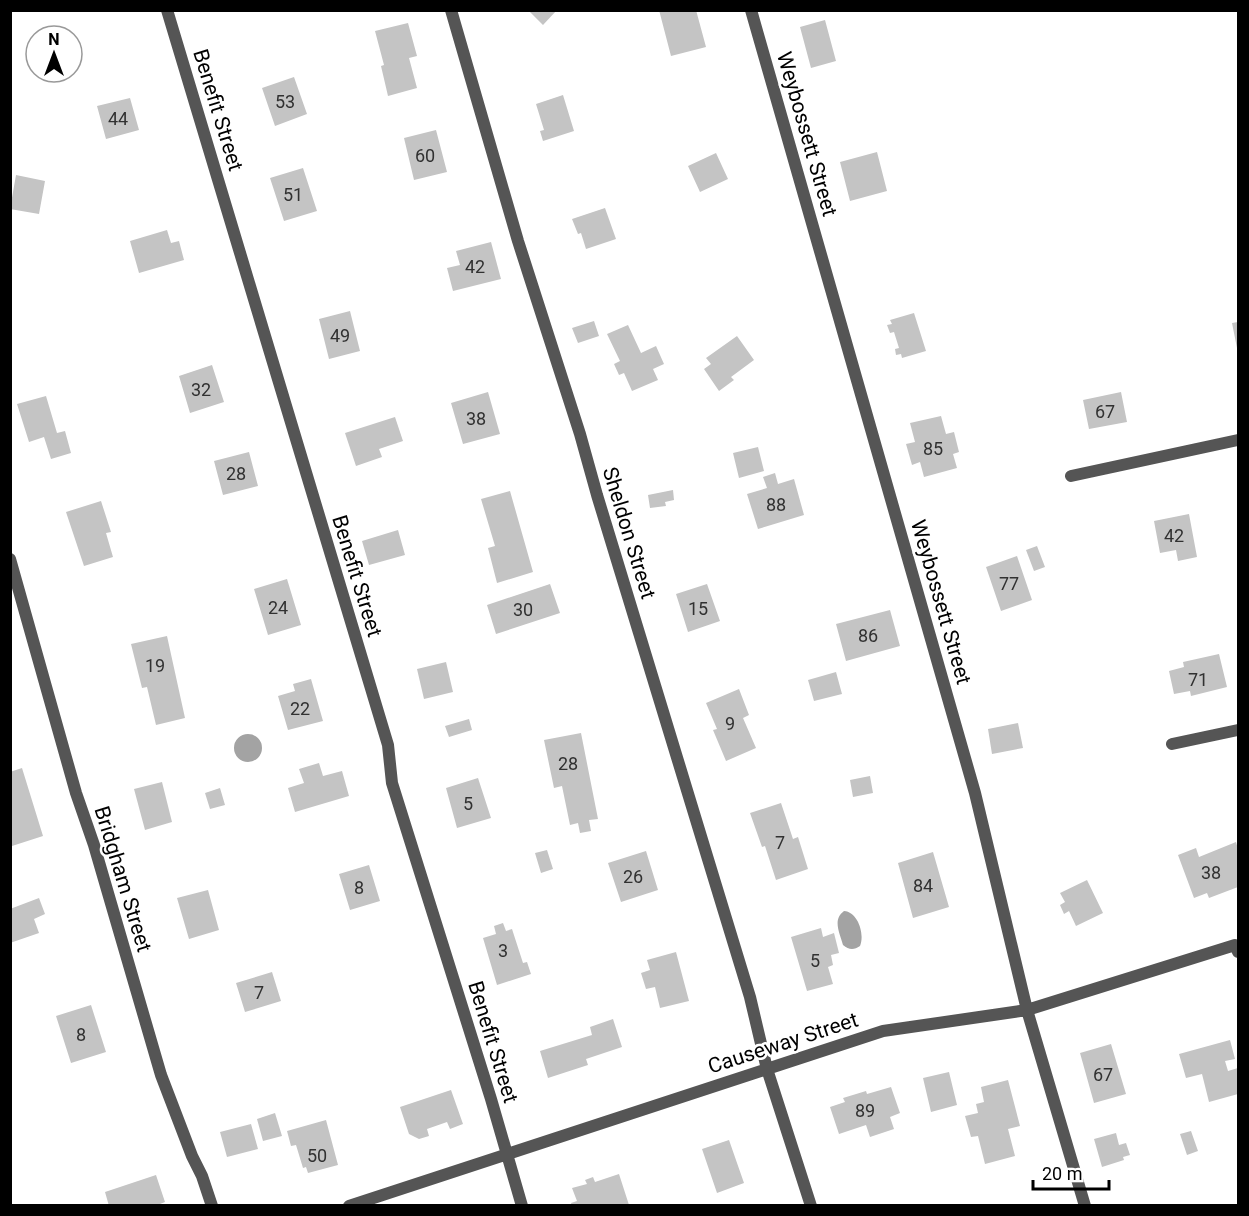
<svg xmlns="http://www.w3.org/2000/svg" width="1249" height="1216" font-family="Roboto,sans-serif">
	<rect width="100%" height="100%" fill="#fff"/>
	<path fill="#a3a3a3" d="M234 748a14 14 0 1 1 28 0a14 14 0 1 1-28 0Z
		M844,911C858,912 865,934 860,946C854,950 849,950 843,945C840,933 832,920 844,911Z"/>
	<path fill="#c4c4c4" d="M528,10H557L543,25Z
		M659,10H696L706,47L671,56Z
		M825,20L836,61L811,68L800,27Z
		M408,23L417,56L409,58L417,88L388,96L381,66L384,65L375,31Z
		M294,77L307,114L275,126L262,88Z
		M563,95L574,131L543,141L540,131L544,130L536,104Z
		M130,98L139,130L106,139L97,106Z
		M436,130L447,172L414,180L404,138Z
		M877,152L887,191L850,201L840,162Z
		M716,153L728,179L700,192L688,166Z
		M303,168L317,211L284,221L270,178Z
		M16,175L45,181L39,214L10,209Z
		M605,208L616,239L586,249L581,233L578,234L572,219Z
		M167,230L171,243L179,241L184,260L139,273L130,241Z
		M491,242L501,279L453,291L447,268L460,265L456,251Z
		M350,311L360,351L329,359L319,319Z
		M914,313L926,351L902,358L901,354L896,355L895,349L899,348L894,332L890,333L887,325L892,324L890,320Z
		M594,321L599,336L578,343L572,328Z
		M1238,322V348H1237L1232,323Z
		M628,325L641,353L656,346L664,364L653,369L658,380L632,391L624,373L619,375L614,364L620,361L607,334Z
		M737,336L754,360L731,377L734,380L719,391L704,369L711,364L706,358Z
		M212,365L224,402L190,413L179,376Z
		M488,392L500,434L463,444L451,403Z
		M1121,392L1127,422L1089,429L1083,400Z
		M46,396L57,433L65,431L71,453L51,459L44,437L29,442L17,404Z
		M941,416L946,434L954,432L959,452L953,454L957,468L924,477L920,462L912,465L906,444L915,442L910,423Z
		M395,417L403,441L379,449L382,457L356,466L345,433Z
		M758,447L764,471L739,478L733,453Z
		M249,452L258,486L223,495L214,461Z
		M775,473L778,484L794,479L804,515L758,529L747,494L767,488L763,477Z
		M673,490L674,500L665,502L666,506L650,508L648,495Z
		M510,491L533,572L497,583L488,548L495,546L481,499Z
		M101,501L111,532L106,533L113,557L84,566L66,512Z
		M1189,514L1197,557L1178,561L1176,550L1160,553L1154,521Z
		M398,530L405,555L369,565L362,541Z
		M1037,546L1045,567L1034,571L1026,550Z
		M1017,556L1032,600L1001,611L986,567Z
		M287,579L301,625L268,635L254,589Z
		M550,584L560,613L496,634L487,605Z
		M707,584L720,621L688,632L676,594Z
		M890,610L900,646L846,661L836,624Z
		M167,636L185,718L156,725L147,687L142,688L131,644Z
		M1219,654L1227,687L1191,696L1190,691L1174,694L1169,671L1184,667L1183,662Z
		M446,662L453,692L424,699L417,669Z
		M836,672L842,694L814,701L808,680Z
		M311,679L323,721L288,730L278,696L295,691L293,684Z
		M739,689L749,715L743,718L756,748L726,761L713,730L717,729L706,703Z
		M469,719L472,730L449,737L445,726Z
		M1018,723L1023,748L992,754L988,729Z
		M581,733L598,819L589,820L591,831L580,833L578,823L570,825L562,786L554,788L544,740Z
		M319,763L323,776L342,771L349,796L295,812L288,788L304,783L299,769Z
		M22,768L43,836L12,846L10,772Z
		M870,776L873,793L853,797L850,780Z
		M478,778L491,818L457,828L446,788Z
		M162,782L172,822L145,830L134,789Z
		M220,788L225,805L210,809L205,793Z
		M781,803L793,839L798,837L808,869L776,880L765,846L762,847L750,813Z
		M1236,842L1238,849V887L1209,898L1207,893L1194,898L1178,855L1196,848L1199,857Z
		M547,850L553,869L541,873L535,853Z
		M646,851L658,890L621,902L608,863Z
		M933,852L949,907L913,918L898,863Z
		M369,865L380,901L350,910L339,874Z
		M1087,880L1103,913L1076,926L1069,911L1064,914L1060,905L1065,902L1060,893Z
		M208,890L219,930L189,939L177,898Z
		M39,898L45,914L34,919L39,933L10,943V909Z
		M503,923L506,931L512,929L523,963L527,962L531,974L497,985L483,938L496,934L494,926Z
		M821,928L823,937L834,933L839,953L831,955L833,965L828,967L833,984L807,991L791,937Z
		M676,952L689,1001L660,1008L655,987L646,989L641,973L650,970L647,960Z
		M272,972L281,1001L245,1012L236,983Z
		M91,1005L106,1052L71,1063L56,1016Z
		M613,1019L622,1047L586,1059L588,1065L548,1078L540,1051L592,1035L590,1027Z
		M1230,1040L1235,1059L1225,1061L1228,1071L1238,1068V1094L1209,1102L1202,1074L1186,1078L1179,1054Z
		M1111,1044L1126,1094L1094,1103L1080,1053Z
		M949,1072L957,1105L931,1112L923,1078Z
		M1008,1080L1020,1126L1008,1129L1015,1156L985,1164L978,1136L971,1137L965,1116L978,1113L976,1104L984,1102L981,1087Z
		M891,1087L900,1113L890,1117L894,1129L870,1137L866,1125L839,1134L830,1107L845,1102L843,1098L866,1091L867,1094Z
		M451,1090L463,1124L450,1129L447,1122L427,1129L429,1136L419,1139L409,1134L400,1107Z
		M275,1113L282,1136L263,1141L257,1119Z
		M326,1120L338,1165L308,1173L306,1167L303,1168L296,1145L291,1146L287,1131Z
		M251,1124L258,1149L227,1157L220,1132Z
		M1191,1131L1198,1151L1187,1155L1180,1134Z
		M1116,1133L1119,1145L1126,1143L1130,1155L1123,1157L1124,1160L1102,1167L1094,1139Z
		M729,1140L744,1183L717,1193L702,1149Z
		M619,1174L629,1205L572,1206L571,1203L577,1201L572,1188L587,1184L585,1180L593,1177L595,1182Z
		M156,1175L165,1202L155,1206H109L105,1192Z"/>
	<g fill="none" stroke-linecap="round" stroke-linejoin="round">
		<path stroke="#555" stroke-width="12" d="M167,10L388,745L392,783L491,1099L522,1206
			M451,10L518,241L580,434L597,495L750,997L767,1069L811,1206
			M751,10L975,793L1027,1010L1085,1206
			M1071,476L1238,440
			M10,559L76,793L94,845L161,1075L192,1156L202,1176L212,1206
			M1172,744L1238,730
			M349,1206L883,1031L1027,1010L1235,945L1238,952"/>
	</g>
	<g text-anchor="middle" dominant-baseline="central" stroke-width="5" stroke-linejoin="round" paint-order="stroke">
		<g font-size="18" fill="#313131">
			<text x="285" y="101">53</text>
			<text x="118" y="118">44</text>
			<text x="425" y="155">60</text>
			<text x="293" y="194">51</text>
			<text x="475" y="266">42</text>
			<text x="340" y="335">49</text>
			<text x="201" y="389">32</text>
			<text x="1105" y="411">67</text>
			<text x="476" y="418">38</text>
			<text x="933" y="448">85</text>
			<text x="236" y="473">28</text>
			<text x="776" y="504">88</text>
			<text x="1174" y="535">42</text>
			<text x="1009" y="583">77</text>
			<text x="278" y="607">24</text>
			<text x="698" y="608">15</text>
			<text x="523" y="609">30</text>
			<text x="868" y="635">86</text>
			<text x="155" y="665">19</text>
			<text x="1198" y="679">71</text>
			<text x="300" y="708">22</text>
			<text x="730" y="723">9</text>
			<text x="568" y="763">28</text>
			<text x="468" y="803">5</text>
			<text x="780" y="842">7</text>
			<text x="1211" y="872">38</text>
			<text x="633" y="876">26</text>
			<text x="923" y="885">84</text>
			<text x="359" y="887">8</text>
			<text x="503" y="950">3</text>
			<text x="815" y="960">5</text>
			<text x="259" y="992">7</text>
			<text x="81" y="1034">8</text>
			<text x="1103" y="1074">67</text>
			<text x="865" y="1110">89</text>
			<text x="317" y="1155">50</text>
		</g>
		<g font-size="21" fill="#000" stroke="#fff">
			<text transform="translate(218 110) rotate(73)">Benefit Street</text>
			<text transform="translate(807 134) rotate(74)">Weybossett Street</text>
			<text transform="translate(629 533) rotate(73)">Sheldon Street</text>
			<text transform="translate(357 576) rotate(73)">Benefit Street</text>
			<text transform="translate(941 602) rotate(74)">Weybossett Street</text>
			<text transform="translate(123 879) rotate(73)">Bridgham Street</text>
			<text transform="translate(493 1042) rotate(73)">Benefit Street</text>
			<text transform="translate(783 1043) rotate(-18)">Causeway Street</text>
		</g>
	</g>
	<rect width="1249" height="1216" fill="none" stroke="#000000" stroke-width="24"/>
	<g transform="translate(54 54)"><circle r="28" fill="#ffffff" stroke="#999999" stroke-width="1.5"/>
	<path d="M0-4.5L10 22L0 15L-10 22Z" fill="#000000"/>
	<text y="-9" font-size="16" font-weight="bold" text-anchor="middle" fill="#000000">N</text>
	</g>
	<path d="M1033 1180v9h76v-9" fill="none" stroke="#000000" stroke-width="3"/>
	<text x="1042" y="1180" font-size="18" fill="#000000" stroke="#ffffff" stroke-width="4.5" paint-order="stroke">20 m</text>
</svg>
